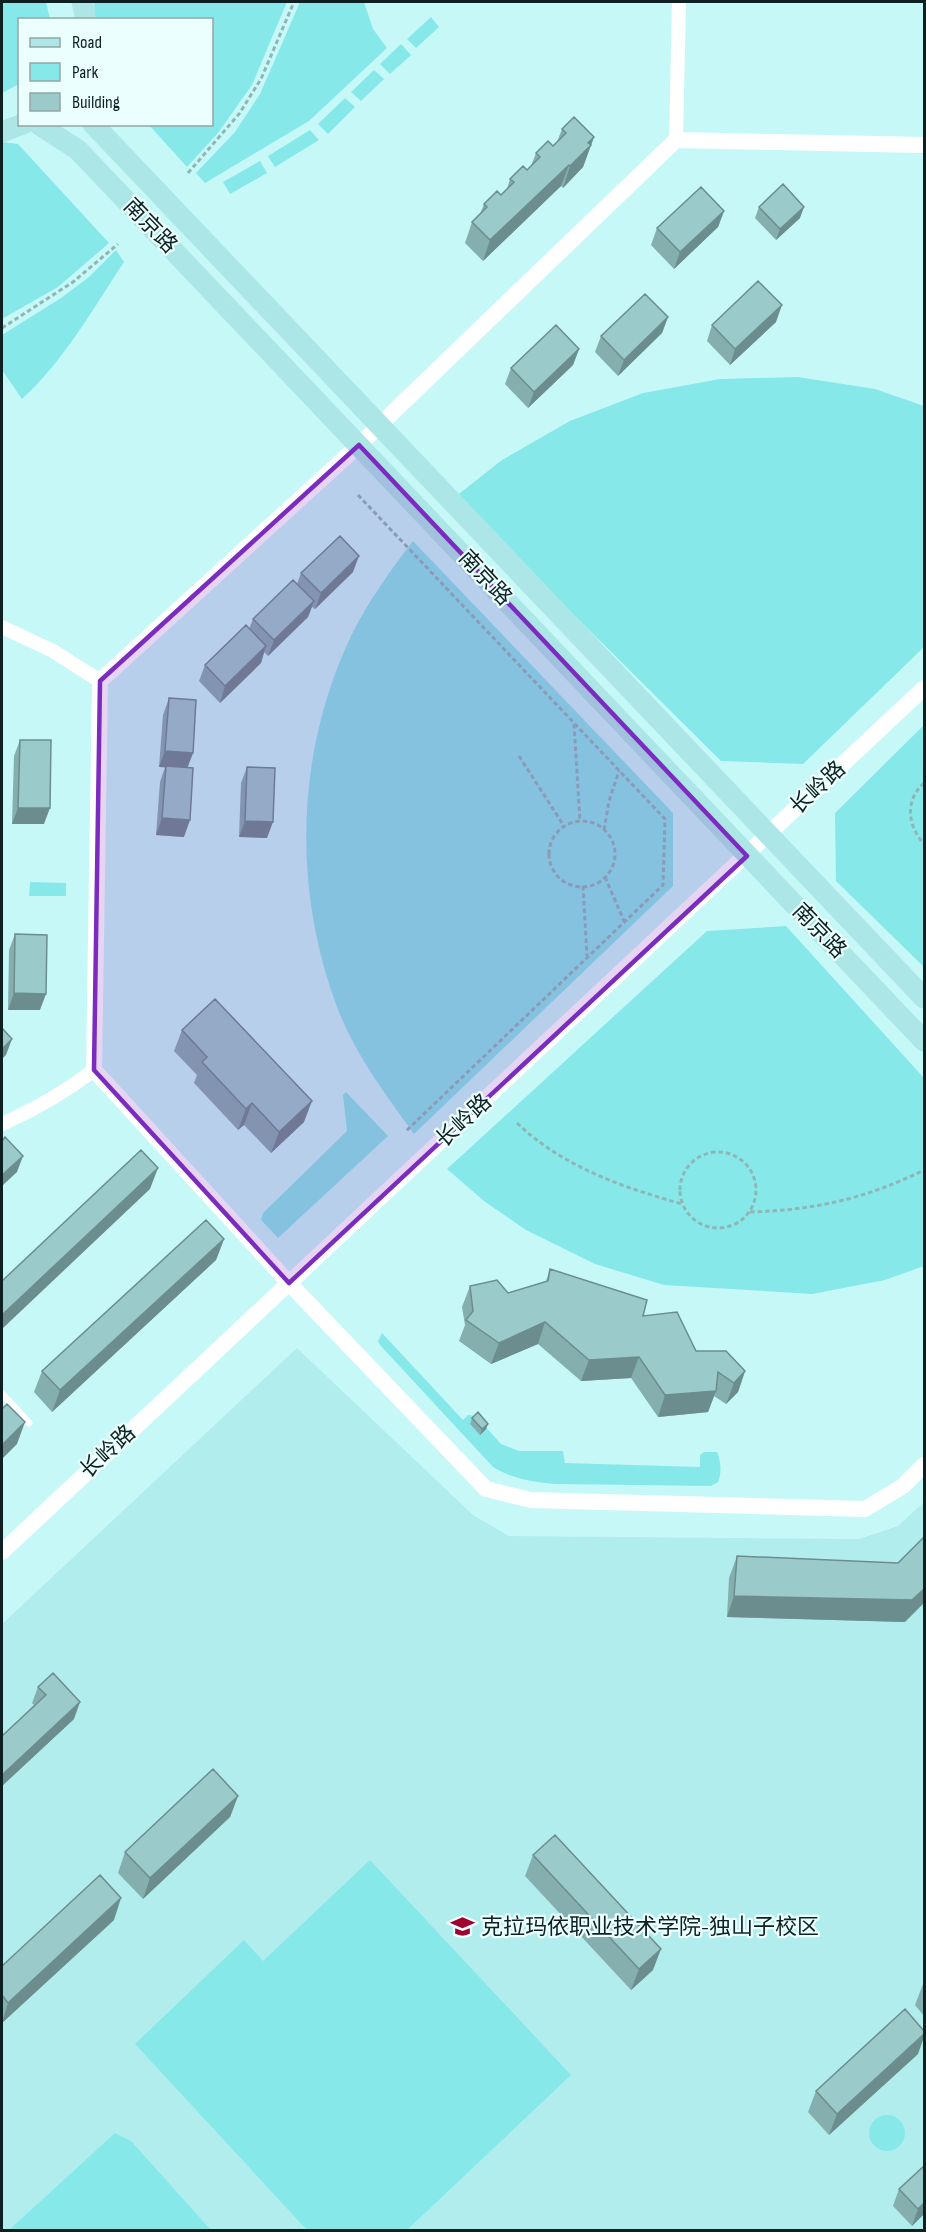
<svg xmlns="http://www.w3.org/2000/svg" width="926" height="2232" font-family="'Sofia Sans Condensed','Noto Sans SC',sans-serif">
	<rect width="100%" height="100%" fill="#c7f8f8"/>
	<path fill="#b2edee" d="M297,1348L473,1515L509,1536L859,1539L898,1526L924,1502V2230H2V1624Z"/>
	<path fill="#87e8e9" d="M2,2H46L50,19L20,20L19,84L2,93Z
		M94,2H287L252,85L218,133L187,167L149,125L212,124V20L95,19Z
		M300,2H364L373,29L387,48L309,121L205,183L196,173L235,132L260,94Z
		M431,17L439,27L416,48L407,39Z
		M401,44L411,55L390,74L380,64Z
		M374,70L384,79L361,101L351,92Z
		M345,98L355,107L328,134L318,124Z
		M310,130L319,140L275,167L268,156Z
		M2,142L18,144L109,243L58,287L2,319Z
		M260,161L267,173L230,194L223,182Z
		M116,250L124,262C92,310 64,361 22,399L2,370V335L61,298L89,277Z
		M798,377L875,389L924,406V647L803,764L721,761L455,497L502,460L570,421L643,393L720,379Z
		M413,541L673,813V886L414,1134C385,1094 355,1054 337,1007C292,887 296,752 351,636C367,603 390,571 413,541Z
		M924,725V967L836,881L835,813Z
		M30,882L66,883V896H29Z
		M786,926L924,1078V1266L885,1280L812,1294L664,1285L595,1264L526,1230L484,1201L447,1169L707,931Z
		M346,1092L388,1136L278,1238L261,1220L263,1213L347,1131L343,1095Z
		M382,1333L463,1420L468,1415L476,1416L501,1444L519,1451H563L565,1463L700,1467V1455L704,1452H717C721,1462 722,1472 718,1482L711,1486L556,1484C533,1482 513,1479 493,1467L380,1345L378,1341Z
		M370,1860L571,2075L407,2230H307L135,2044L244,1940L263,1961Z
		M869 2133a18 18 0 1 1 36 0a18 18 0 1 1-36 0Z
		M115,2133L131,2141L211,2230H9Z"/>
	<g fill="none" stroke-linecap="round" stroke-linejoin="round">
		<path stroke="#8fb6b6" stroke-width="3" stroke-dasharray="4.5 3" stroke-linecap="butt" d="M188,173L239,114L261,79L294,2
			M2,328L73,282L118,244
			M358,495L665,819L663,885L406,1131
			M574,724L580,821
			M519,756L564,826
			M924,783C904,801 908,826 924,844
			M549 854a33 33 0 1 1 66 0a33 33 0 1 1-66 0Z
			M604,830L609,801L619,771
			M605,877L624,921
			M583,886L587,956
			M517,1123C563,1167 622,1187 682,1204
			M680 1190a38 38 0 1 1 76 0a38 38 0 1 1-76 0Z
			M750,1212C815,1210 865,1199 924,1170"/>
		<path stroke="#fff" stroke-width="7" d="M2,1394L29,1423"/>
		<path stroke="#fff" stroke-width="14" d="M676,140L679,2
			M2,627L53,651L100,681
			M2,1124C36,1109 64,1093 94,1070"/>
		<path stroke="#fff" stroke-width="16" d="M924,145L676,140L359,445L100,681L94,1070L289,1283L486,1489L531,1500L865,1509L903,1486L924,1465
			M2,1552L924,688"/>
		<path stroke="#ace6e6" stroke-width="21" d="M82,2L86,20
			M38,124L78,150L924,1041
			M93,124L924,998
			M2,132L23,124"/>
	</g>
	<path fill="#85aeae" d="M562,129L594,137L583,167L563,188L561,186L483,261L465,243L472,222L480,214L484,204L501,195L507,189L510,179L527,170L531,166L536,153L553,146L557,142Z
		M759,207L800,218L776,240L755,218Z
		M724,211L718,227L674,269L651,245L657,228Z
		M668,317L662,333L618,376L595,352L601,336Z
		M776,322L730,365L707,341L712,325Z
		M579,349L573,365L528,408L505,384L511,368Z
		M353,572L315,609L312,607L308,617L268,656L264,652L261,663L220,703L199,681L205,665L249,629L253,619L297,584L301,573Z
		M169,698L193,753L187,767L184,837L156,835L160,782L165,767H159L163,715Z
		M20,740L44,824H12L14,756Z
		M247,767L267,838L239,837L241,783Z
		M15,934L40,1010H8L9,950Z
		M182,1030L304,1122L271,1153L244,1125L238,1130L194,1083L197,1075L174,1051Z
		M224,1239L216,1260L52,1412L34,1392L42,1371Z
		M550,1269L643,1316L696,1351L745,1371L738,1392L726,1404L714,1396L708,1412L658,1417L631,1378L581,1381L538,1344L491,1364L459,1341L465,1325L462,1307L470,1286L508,1293L546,1281Z
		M472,1418L488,1424L486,1429L480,1435L470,1424Z
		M737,1556L905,1622L727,1617L729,1578Z
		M38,1687L74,1719L2,1786V1736L34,1705L32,1703Z
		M238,1796L230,1817L143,1899L118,1873L125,1852Z
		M533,1855L653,1970L631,1990L525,1876Z
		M114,1920L2,2023V1966Z
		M924,1982V2016L915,2005L923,1984Z
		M918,2054L829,2135L808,2112L816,2091Z
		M899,2189L924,2214L912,2226L893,2206Z"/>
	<path fill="#6c8d8d" d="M594,137L583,167L563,188L570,166L588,143Z
		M569,165L561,186L483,261L490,240Z
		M804,207L800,218L776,240L780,229Z
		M724,211L718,227L674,269L680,252Z
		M782,305L776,322L730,365L735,349Z
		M668,317L662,333L618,376L624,360Z
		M579,349L573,365L528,408L534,392Z
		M359,556L353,572L315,609L321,593Z
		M314,601L308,617L268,656L274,640Z
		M266,646L261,663L220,703L225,686Z
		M165,751L193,753L187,769L159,767Z
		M18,808H50L44,824H12Z
		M162,818L190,820L184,837L156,835Z
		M245,821L273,822L267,838L239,837Z
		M14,993L46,994L40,1010H8Z
		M12,1039L6,1055L2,1059V1049Z
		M312,1101L304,1122L271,1153L279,1132Z
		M252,1103L244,1125L238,1130L246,1109Z
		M23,1156L17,1172L2,1186V1175Z
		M158,1168L150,1189L2,1329V1315Z
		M224,1239L216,1260L52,1412L60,1390Z
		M545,1322L538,1344L491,1364L499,1343Z
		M639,1357L631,1378L581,1381L589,1360Z
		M745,1371L738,1392L726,1404L734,1383Z
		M716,1391L708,1412L658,1417L665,1395Z
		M25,1422L17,1444L2,1459V1445Z
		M488,1424L486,1429L480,1435L482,1429Z
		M924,1589V1603L905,1622L727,1617L734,1596Z
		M80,1702L74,1719L2,1786V1775Z
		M238,1796L230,1817L143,1899L150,1878Z
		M121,1898L114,1920L2,2023L8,2003Z
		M661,1949L653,1970L631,1990L639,1969Z
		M924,2034V2037L918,2054L829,2135L837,2114Z
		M924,2203V2214L912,2226L918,2209Z"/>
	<path fill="#9bcaca" stroke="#6c8d8d" stroke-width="1.5" d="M574,117L594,137L588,143L591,145L570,166L569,165L490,240L472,222L487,207L484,204L497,191L501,195L514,182L510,179L523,166L527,170L540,157L536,153L548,141L553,146L566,133L562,129Z
		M783,184L804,207L780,229L759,207Z
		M701,187L724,211L680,252L657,228Z
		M758,281L782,305L735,349L712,325Z
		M645,294L668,317L624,360L601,336Z
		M556,325L579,349L534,392L511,368Z
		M340,536L359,556L321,593L301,573Z
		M293,580L314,601L274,640L253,619Z
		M246,625L266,646L225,686L205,665Z
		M169,698L196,700L193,753L165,751Z
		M20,740H51L50,808H18Z
		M166,766L193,768L190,820L162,818Z
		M247,767L275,768L273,822L245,821Z
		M15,934L47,935L46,994L14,993Z
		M215,999L312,1101L279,1132L252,1103L246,1109L202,1062L207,1057L182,1030Z
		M2,1028L12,1039L2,1049Z
		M5,1137L23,1156L2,1175V1141Z
		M141,1150L158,1168L2,1315V1281Z
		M206,1220L224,1239L60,1390L42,1371Z
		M550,1269L647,1300L643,1316L677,1312L696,1351H726L745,1371L734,1383L718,1372L716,1391L665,1395L639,1357L589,1360L545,1322L499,1343L466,1320L473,1311L470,1286L497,1280L508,1293L548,1281Z
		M7,1404L25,1422L2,1445V1409Z
		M478,1412L488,1424L482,1429L472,1418Z
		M924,1537V1589L912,1600L734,1596L737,1556L898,1563Z
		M53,1673L80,1702L2,1775V1736L46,1695L38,1687Z
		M213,1769L238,1796L150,1878L125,1852Z
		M555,1835L661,1949L639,1969L533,1855Z
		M100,1875L121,1898L8,2003L2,1995V1966Z
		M905,2009L924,2031V2034L837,2114L816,2091Z
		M924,2166V2203L918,2209L899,2189Z"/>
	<path fill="#7b2cbf" fill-opacity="0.2" stroke="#7b2cbf" stroke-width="4.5" stroke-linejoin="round" d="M359,445L747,856L289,1283L94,1070L100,681Z"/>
	<defs>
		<symbol id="university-bare" viewBox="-9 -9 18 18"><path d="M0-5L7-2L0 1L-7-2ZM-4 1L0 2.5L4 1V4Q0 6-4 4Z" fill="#a1002f" stroke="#ecffff" stroke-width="2.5" paint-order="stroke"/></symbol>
	</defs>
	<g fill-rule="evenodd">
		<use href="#university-bare" x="446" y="1910" width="33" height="33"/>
	</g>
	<g text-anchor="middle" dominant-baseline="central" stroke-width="4.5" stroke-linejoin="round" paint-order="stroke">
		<g font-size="22" fill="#0e2021" stroke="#ecffff">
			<text transform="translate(150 226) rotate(46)">南京路</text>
			<text transform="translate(485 578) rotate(47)">南京路</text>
			<text transform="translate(818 788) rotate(-43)">长岭路</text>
			<text transform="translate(819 931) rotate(46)">南京路</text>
			<text transform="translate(464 1121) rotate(-43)">长岭路</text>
			<text transform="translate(108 1452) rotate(-43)">长岭路</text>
		</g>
		<g font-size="22" fill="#0e2021" stroke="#ecffff" text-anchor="start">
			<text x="481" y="1927">克拉玛依职业技术学院-独山子校区</text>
		</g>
	</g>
	<rect width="926" height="2232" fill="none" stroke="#0e2021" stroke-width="6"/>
	<rect x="18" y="18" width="195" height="108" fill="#ecffff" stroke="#93a6a6" stroke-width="1.5"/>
	<rect x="30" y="38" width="30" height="9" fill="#ace6e6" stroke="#93a6a6" stroke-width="1.5"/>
	<text x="72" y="48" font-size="18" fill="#0e2021">Road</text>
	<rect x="30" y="63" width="30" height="18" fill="#87e8e9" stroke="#93a6a6" stroke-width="1.5"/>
	<text x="72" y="78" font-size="18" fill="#0e2021">Park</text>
	<rect x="30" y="93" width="30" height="18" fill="#9bcaca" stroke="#93a6a6" stroke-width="1.5"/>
	<text x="72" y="108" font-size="18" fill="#0e2021">Building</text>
</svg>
